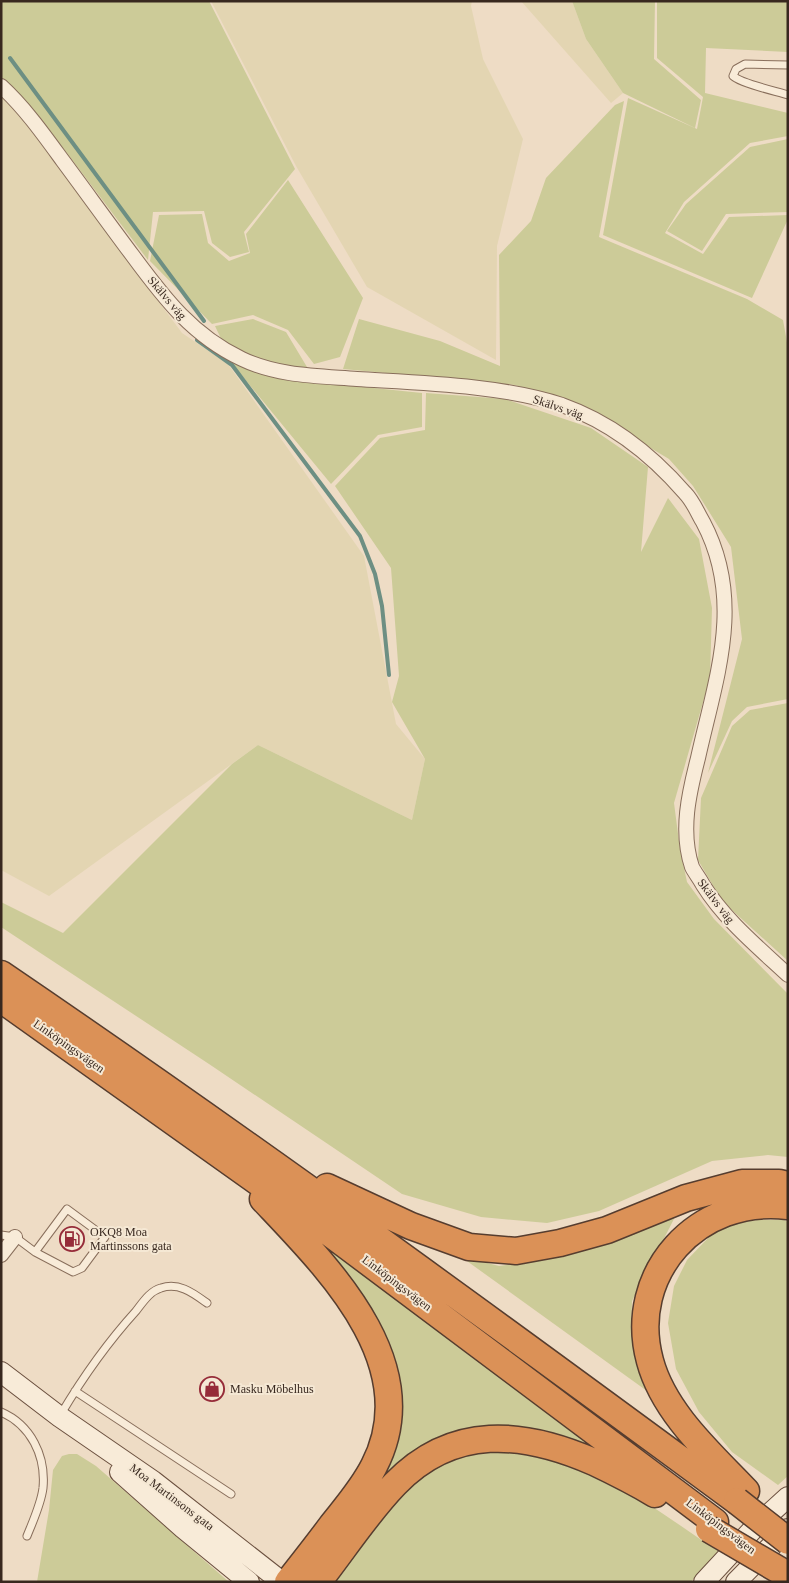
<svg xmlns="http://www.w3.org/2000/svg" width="789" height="1583" font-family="Georgia,serif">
	<rect width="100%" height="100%" fill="#eedcc5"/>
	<path fill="#e3d5b2" d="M211,1H472L471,6L483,59L523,139L497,246L496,360L367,287L296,166Z
		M521,1H572L586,39L623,93L611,103Z
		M1,94L7,98L182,333L228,364L364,556L396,724L425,759L412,820L258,745L49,896L1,870Z"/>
	<path fill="#cccb98" d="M1,1H209L295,169L244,232L249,252L230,257L212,243L204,211L153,212L148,260L38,115L1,79Z
		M572,1H655L654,59L701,100L695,128L623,93L586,39Z
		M657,1H788V52L706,48L705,93L788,113V136L750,143L684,202L665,233L703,254L729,217L788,215V219L752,298L603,235L628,98L697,129L703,97L657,58Z
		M624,101L599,237L747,299L783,320L788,348V699L747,707L732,721L708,773L742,639L731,547L693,486L669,459L582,407L515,385L343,369L359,319L440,341L500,366L499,255L531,221L546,178L615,105Z
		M788,139V212L726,214L702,251L667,231L686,204L750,147Z
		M288,180L363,298L340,357L314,364L288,330L253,315L212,324L150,261L159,215L202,214L208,243L229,261L250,253L246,234Z
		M253,319L286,332L316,382L422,393V427L378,435L331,484L234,366L215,326Z
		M426,393L505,399L591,428L648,467L641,552L668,498L699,539L712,608L710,678L674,803L680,849L687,882L714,919L788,994V1157L768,1155L712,1161L599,1211L547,1223L481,1217L402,1194L209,1064L1,927V902L63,933L232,764L258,745L412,820L425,759L392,702L399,676L391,568L335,486L380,438L425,430Z
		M788,703V961L722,901L698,860L701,798L732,726L750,710Z
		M676,1215L632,1301L631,1333L647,1391L460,1256L499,1266L546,1260L631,1232Z
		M757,1220H784L788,1222V1476L778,1485L732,1452L699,1412L676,1369L668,1323L674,1286L687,1260L710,1236L728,1225Z
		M320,1241L619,1465L451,1438L310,1582H303L395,1427Z
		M501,1449C517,1452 534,1454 550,1458C612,1474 665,1516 718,1551L691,1582H336V1577L407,1489L433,1467L465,1453Z
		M69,1454H77L96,1466L229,1582H37L49,1510L53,1470L62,1456Z"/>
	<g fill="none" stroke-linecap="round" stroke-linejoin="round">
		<path stroke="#6d8f83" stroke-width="4" d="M10,58L204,321
			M197,340L232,365L360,536L375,574L382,606L389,675"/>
		<defs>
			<path id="lane" d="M788,65L745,64L736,69L733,76C740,83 775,91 788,95
				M1,1235L15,1237L35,1252L67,1209L105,1237L82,1268L73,1272L35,1252
				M75,1391L231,1494
				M1,1412C31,1425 46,1456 43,1488C41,1504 33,1521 27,1536
				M61,1414C83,1377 107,1343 136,1311C143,1302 150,1291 161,1288C179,1282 193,1293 207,1303"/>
			<path id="street" d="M1,86C25,108 44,135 63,161C86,192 109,224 133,256C164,298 193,336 242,359C277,376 318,376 357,379C422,383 501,385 562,405C610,422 652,455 685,493C693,501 697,512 703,522C745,601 716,677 698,758C689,793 680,831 692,867C695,873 700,879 703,885C725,920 758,947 788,975
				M1,1255L15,1237"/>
			<path id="secondary" d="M1,1372L60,1417L153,1481L282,1582
				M120,1472L183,1528L249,1582
				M704,1582L755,1527L788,1497
				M736,1582L788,1529"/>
			<path id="highway" d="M1,974C251,1144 494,1322 737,1501
				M1,999L327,1231L715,1522
				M327,1187L411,1226L469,1247L516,1251L560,1243L607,1230L686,1198L742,1183H779L788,1185
				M263,1199C327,1267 427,1364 374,1466C363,1488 347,1506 332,1525C318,1544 303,1563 288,1582
				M746,1491C711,1454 664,1413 650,1361C626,1273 698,1195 788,1206
				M318,1582C344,1549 366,1514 395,1484C453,1424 523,1431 594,1462C615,1472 635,1482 655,1494"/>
		</defs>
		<use href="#lane" stroke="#886e5b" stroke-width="9"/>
		<use href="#street" stroke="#886e5b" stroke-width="16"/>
		<use href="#secondary" stroke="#6a4f3e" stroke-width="22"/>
		<use href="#highway" stroke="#563d2f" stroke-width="29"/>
		<use href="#lane" stroke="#f8ebd8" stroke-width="7"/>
		<use href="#street" stroke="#f8ebd8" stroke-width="14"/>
		<use href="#secondary" stroke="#f8ebd8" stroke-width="20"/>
		<use href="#highway" stroke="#db9157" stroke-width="26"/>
		<defs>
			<path id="highway-bridge" d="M737,1501L788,1541
				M709,1529L784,1573"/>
		</defs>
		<use href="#highway-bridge" stroke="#563d2f" stroke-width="29" stroke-linecap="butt"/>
		<use href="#highway-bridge" stroke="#db9157" stroke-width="26"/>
	</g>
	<defs>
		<symbol id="fuel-ring" viewBox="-11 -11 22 22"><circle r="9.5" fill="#f5e8d4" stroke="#962c39" stroke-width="1.5"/><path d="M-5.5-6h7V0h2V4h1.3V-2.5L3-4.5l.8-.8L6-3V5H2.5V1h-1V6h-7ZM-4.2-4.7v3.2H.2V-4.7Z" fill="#962c39"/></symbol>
		<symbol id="shop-ring" viewBox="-11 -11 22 22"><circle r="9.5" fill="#f5e8d4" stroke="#962c39" stroke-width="1.5"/><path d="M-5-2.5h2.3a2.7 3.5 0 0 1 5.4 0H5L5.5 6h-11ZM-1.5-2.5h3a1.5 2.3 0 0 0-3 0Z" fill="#962c39"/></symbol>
	</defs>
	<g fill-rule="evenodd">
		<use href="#fuel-ring" x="58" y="1225" width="28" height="28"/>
		<use href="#shop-ring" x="198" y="1375" width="28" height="28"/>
	</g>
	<g text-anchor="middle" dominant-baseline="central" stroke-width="4" stroke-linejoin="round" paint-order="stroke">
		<g font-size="12" fill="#38281f" stroke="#f5e8d4">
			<text transform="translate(167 298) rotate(50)">Skälvs väg</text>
			<text transform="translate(558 407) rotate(19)">Skälvs väg</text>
			<text transform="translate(716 901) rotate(53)">Skälvs väg</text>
			<text transform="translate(69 1046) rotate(35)">Linköpingsvägen</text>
			<text transform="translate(397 1283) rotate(37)">Linköpingsvägen</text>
			<text transform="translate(172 1497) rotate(37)">Moa Martinsons gata</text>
			<text transform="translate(721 1526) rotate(37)">Linköpingsvägen</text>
		</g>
		<g font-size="12" fill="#38281f" stroke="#f5e8d4" text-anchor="start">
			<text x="90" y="1232">OKQ8 Moa<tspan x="90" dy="14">Martinssons gata</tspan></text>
			<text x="230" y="1389">Masku Möbelhus</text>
		</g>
	</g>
	<rect width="789" height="1583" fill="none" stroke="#38281f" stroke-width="5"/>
</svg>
